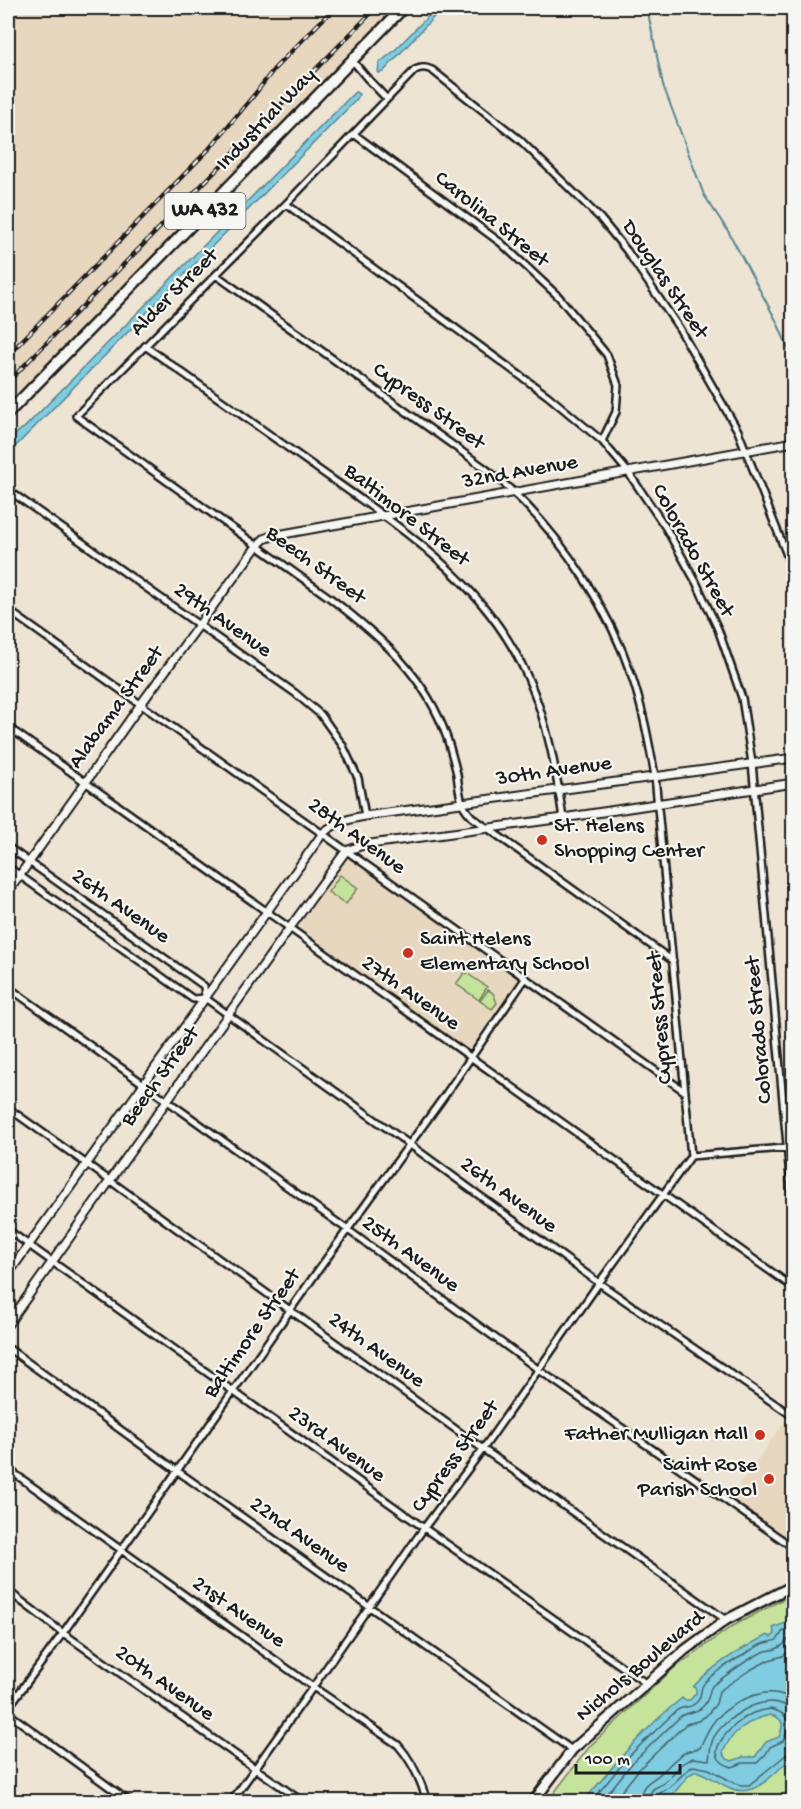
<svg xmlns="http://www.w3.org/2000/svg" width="801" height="1809" font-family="'Gochi Hand',sans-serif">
	<rect width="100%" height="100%" fill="#eee4d4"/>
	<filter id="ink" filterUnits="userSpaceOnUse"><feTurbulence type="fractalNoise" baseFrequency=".0167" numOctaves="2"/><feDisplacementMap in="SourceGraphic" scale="12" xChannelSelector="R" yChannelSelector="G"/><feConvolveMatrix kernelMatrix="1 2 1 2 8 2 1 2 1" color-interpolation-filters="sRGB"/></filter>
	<g filter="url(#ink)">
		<path fill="#e8d7bf" d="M8,8H403L8,413Z
			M349,856L519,979L468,1051L297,928Z
			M786,1420L793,1425V1541L730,1497Z"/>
		<path fill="#c5e39b" stroke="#70805c" stroke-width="1.5" d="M340,875L358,888L346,904L328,892Z
			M465,972L487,987L479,1000L456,984Z
			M488,990L493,993L497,1003L492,1009L480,1001Z
			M793,1594V1792L783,1801L547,1802L590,1746L673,1669L731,1627Z"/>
		<path fill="#80cce0" stroke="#588692" stroke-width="1.5" fill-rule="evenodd" d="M436,8H442L383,72L378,73L379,63L393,52Z
			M355,92L359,94L357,99L8,454C7,445 16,431 24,428Z
			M793,1620V1756C776,1771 755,1800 730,1788C718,1783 709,1775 696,1771L689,1775L669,1799L664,1797L661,1801H584C614,1765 644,1728 682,1698L684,1700H690L696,1693V1689L693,1687C714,1664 740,1650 767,1635L771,1637L775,1634L773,1628ZM770,1715C784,1718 784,1725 779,1737L766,1742L755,1757H743L732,1761L727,1759L723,1753C730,1732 749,1720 770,1715Z"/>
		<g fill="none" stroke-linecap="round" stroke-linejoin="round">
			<path stroke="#44626a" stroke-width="1.5" d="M770,1709C790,1713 792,1724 783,1741L770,1747L766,1754L757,1763H743L732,1767C696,1756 734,1723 751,1714C757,1711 764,1710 770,1709Z
				M591,1802L628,1757L676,1711C683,1705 687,1709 693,1705C703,1699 699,1692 703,1685C708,1676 734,1660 744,1655C750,1651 758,1645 765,1643C774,1641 778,1642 782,1632L794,1627
				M601,1802L633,1762L681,1716C691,1710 702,1714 708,1698C711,1692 708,1690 713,1685C727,1675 750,1656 766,1651C771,1650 775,1650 780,1647C786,1644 787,1638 794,1635
				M613,1802L640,1768L686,1724L698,1721L706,1716L716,1704L719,1691L750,1670L769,1660L783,1656L794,1647
				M640,1802C641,1782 650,1783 661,1773C676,1759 679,1752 700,1748C704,1738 708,1728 716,1719C735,1700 769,1682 794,1701
				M649,1802L650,1794L653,1789L664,1783L682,1764L693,1758L709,1760C710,1752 710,1744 714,1737C725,1718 761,1694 784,1705C788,1707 791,1711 794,1715
				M657,1802L660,1793C674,1787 680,1774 693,1766L709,1769L734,1783L740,1785H749L787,1754L794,1752"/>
			<path stroke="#588692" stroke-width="2" d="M647,8L663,85L704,195L728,231L777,322L794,362"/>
			<defs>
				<path id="minor" d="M352,60L367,78L387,99
					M354,134L501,243L559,297L607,355L618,385L616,412L602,441
					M286,204L548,396L602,441L628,472L666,528L696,582L718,629L742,698L752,763L794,1221
					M216,275L486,469C495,477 506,484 514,493C565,541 610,611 632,677C643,709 649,743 655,776L691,1156L599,1283L483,1449L424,1528L313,1687L231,1802
					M145,346C202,386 258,427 315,467C398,526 486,581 528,678C548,723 556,770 563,818
					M11,492L295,693L321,715L343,746L358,778L365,816
					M8,610L684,1091
					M8,727L794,1288
					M8,847L204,986L205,998
					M8,867L193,999L205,998L409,1144L599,1283L794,1417
					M673,961L472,817C468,812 463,807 462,802C459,793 458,783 457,774C454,762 451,750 447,738C426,676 381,637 330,598L76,416L286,204L415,70C421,67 425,67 432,70L520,140L600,218L627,251L679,328L738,431L794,573
					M8,987L348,1230L539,1370L794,1548
					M8,1108L98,1172L483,1449L726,1620
					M691,1156L794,1147
					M8,1230L424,1528L647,1684
					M8,1348L176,1470L572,1750
					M8,1469L313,1687L398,1745C413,1762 421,1780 427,1802
					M8,1591L63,1633L303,1802
					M8,1708L63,1633L319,1269L443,1098L525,979
					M8,1713L130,1802"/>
				<path id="tertiary" d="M8,892L141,704L257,546L264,539L272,536L794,442
					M8,1274L323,833C336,822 348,819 365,816L794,758
					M8,1324L289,929L346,851L363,845L563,818L794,783"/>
				<path id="secondary" d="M533,1802L572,1750L685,1650L726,1620L794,1585"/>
				<path id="primary" d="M8,413L403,8"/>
			</defs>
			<use href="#minor" stroke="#1c1c1c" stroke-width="10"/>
			<use href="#tertiary" stroke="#1c1c1c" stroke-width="11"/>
			<use href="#secondary" stroke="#1c1c1c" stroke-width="13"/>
			<use href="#primary" stroke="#1c1c1c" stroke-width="14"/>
			<use href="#minor" stroke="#f6f6f2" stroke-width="5"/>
			<use href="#tertiary" stroke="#f6f6f2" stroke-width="7"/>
			<use href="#secondary" stroke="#f6f6f2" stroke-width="8"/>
			<use href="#primary" stroke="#f6f6f2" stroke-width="9"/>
			<defs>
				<path id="rail" d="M579,10L598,8
					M8,355L209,149L255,94L274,69L334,8
					M8,382L376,8"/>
			</defs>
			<use href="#rail" stroke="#1c1c1c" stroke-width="4.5"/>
			<use href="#rail" stroke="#f6f6f2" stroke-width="2" stroke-dasharray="7" stroke-linecap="butt"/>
		</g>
	</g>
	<g fill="#c8321e" stroke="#f6f6f2" stroke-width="2">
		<circle cx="542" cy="840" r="6"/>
		<circle cx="408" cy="953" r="6"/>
		<circle cx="760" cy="1435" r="6"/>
		<circle cx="769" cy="1479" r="6"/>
	</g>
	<g text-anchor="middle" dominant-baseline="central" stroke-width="4.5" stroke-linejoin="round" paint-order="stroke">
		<rect fill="#f6f6f2" stroke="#5d5d5c" stroke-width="1.5" x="164.5" y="193" width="81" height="36" rx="4.5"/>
		<g font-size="21" font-weight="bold" fill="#1c1c1c">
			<text x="205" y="211">WA 432</text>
		</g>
		<g font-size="22" fill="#1c1c1c" stroke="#f6f6f2">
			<text transform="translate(267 120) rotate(-46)">Industrial Way</text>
			<text transform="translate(491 220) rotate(39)">Carolina Street</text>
			<text transform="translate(664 280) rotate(56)">Douglas Street</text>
			<text transform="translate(175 293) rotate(-45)">Alder Street</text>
			<text transform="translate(428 407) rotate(36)">Cypress Street</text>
			<text transform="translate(520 473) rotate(-10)">32nd Avenue</text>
			<text transform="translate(406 516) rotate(38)">Baltimore Street</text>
			<text transform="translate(692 551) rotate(61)">Colorado Street</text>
			<text transform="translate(315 566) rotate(36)">Beech Street</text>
			<text transform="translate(222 621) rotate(35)">29th Avenue</text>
			<text transform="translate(117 708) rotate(-54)">Alabama Street</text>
			<text transform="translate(554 772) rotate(-8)">30th Avenue</text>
			<text transform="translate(356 837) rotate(36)">28th Avenue</text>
			<text transform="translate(120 907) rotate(35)">26th Avenue</text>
			<text transform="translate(410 994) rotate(35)">27th Avenue</text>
			<text transform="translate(661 1018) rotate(-95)">Cypress Street</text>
			<text transform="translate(760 1030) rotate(-95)">Colorado Street</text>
			<text transform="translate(161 1077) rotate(-54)">Beech Street</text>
			<text transform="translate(508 1196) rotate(36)">26th Avenue</text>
			<text transform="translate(410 1255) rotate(36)">25th Avenue</text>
			<text transform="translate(253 1334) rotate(-55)">Baltimore Street</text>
			<text transform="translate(376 1351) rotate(36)">24th Avenue</text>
			<text transform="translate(336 1445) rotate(36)">23rd Avenue</text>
			<text transform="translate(456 1457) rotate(-54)">Cypress Street</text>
			<text transform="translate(299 1536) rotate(35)">22nd Avenue</text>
			<text transform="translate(238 1613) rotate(35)">21st Avenue</text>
			<text transform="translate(641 1667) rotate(-40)">Nichols Boulevard</text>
			<text transform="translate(164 1684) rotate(35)">20th Avenue</text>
		</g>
		<g font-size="22" fill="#1c1c1c" stroke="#f6f6f2" text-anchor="start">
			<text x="554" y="827">St. Helens<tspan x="554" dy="25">Shopping Center</tspan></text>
			<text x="420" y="940">Saint Helens<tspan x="420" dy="25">Elementary School</tspan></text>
			<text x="748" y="1435" text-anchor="end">Father Mulligan Hall</text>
			<text x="757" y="1466" text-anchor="end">Saint Rose<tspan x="757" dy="25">Parish School</tspan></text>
		</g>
	</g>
	<rect width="801" height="1809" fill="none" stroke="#f6f6f2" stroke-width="30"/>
	<rect x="15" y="15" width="771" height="1779" fill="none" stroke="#1c1c1c" stroke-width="2" filter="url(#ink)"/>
	<path d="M576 1764v9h104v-9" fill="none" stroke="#1c1c1c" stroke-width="3"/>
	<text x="585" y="1764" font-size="18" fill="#1c1c1c" stroke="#f6f6f2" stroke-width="4.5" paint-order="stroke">100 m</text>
</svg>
